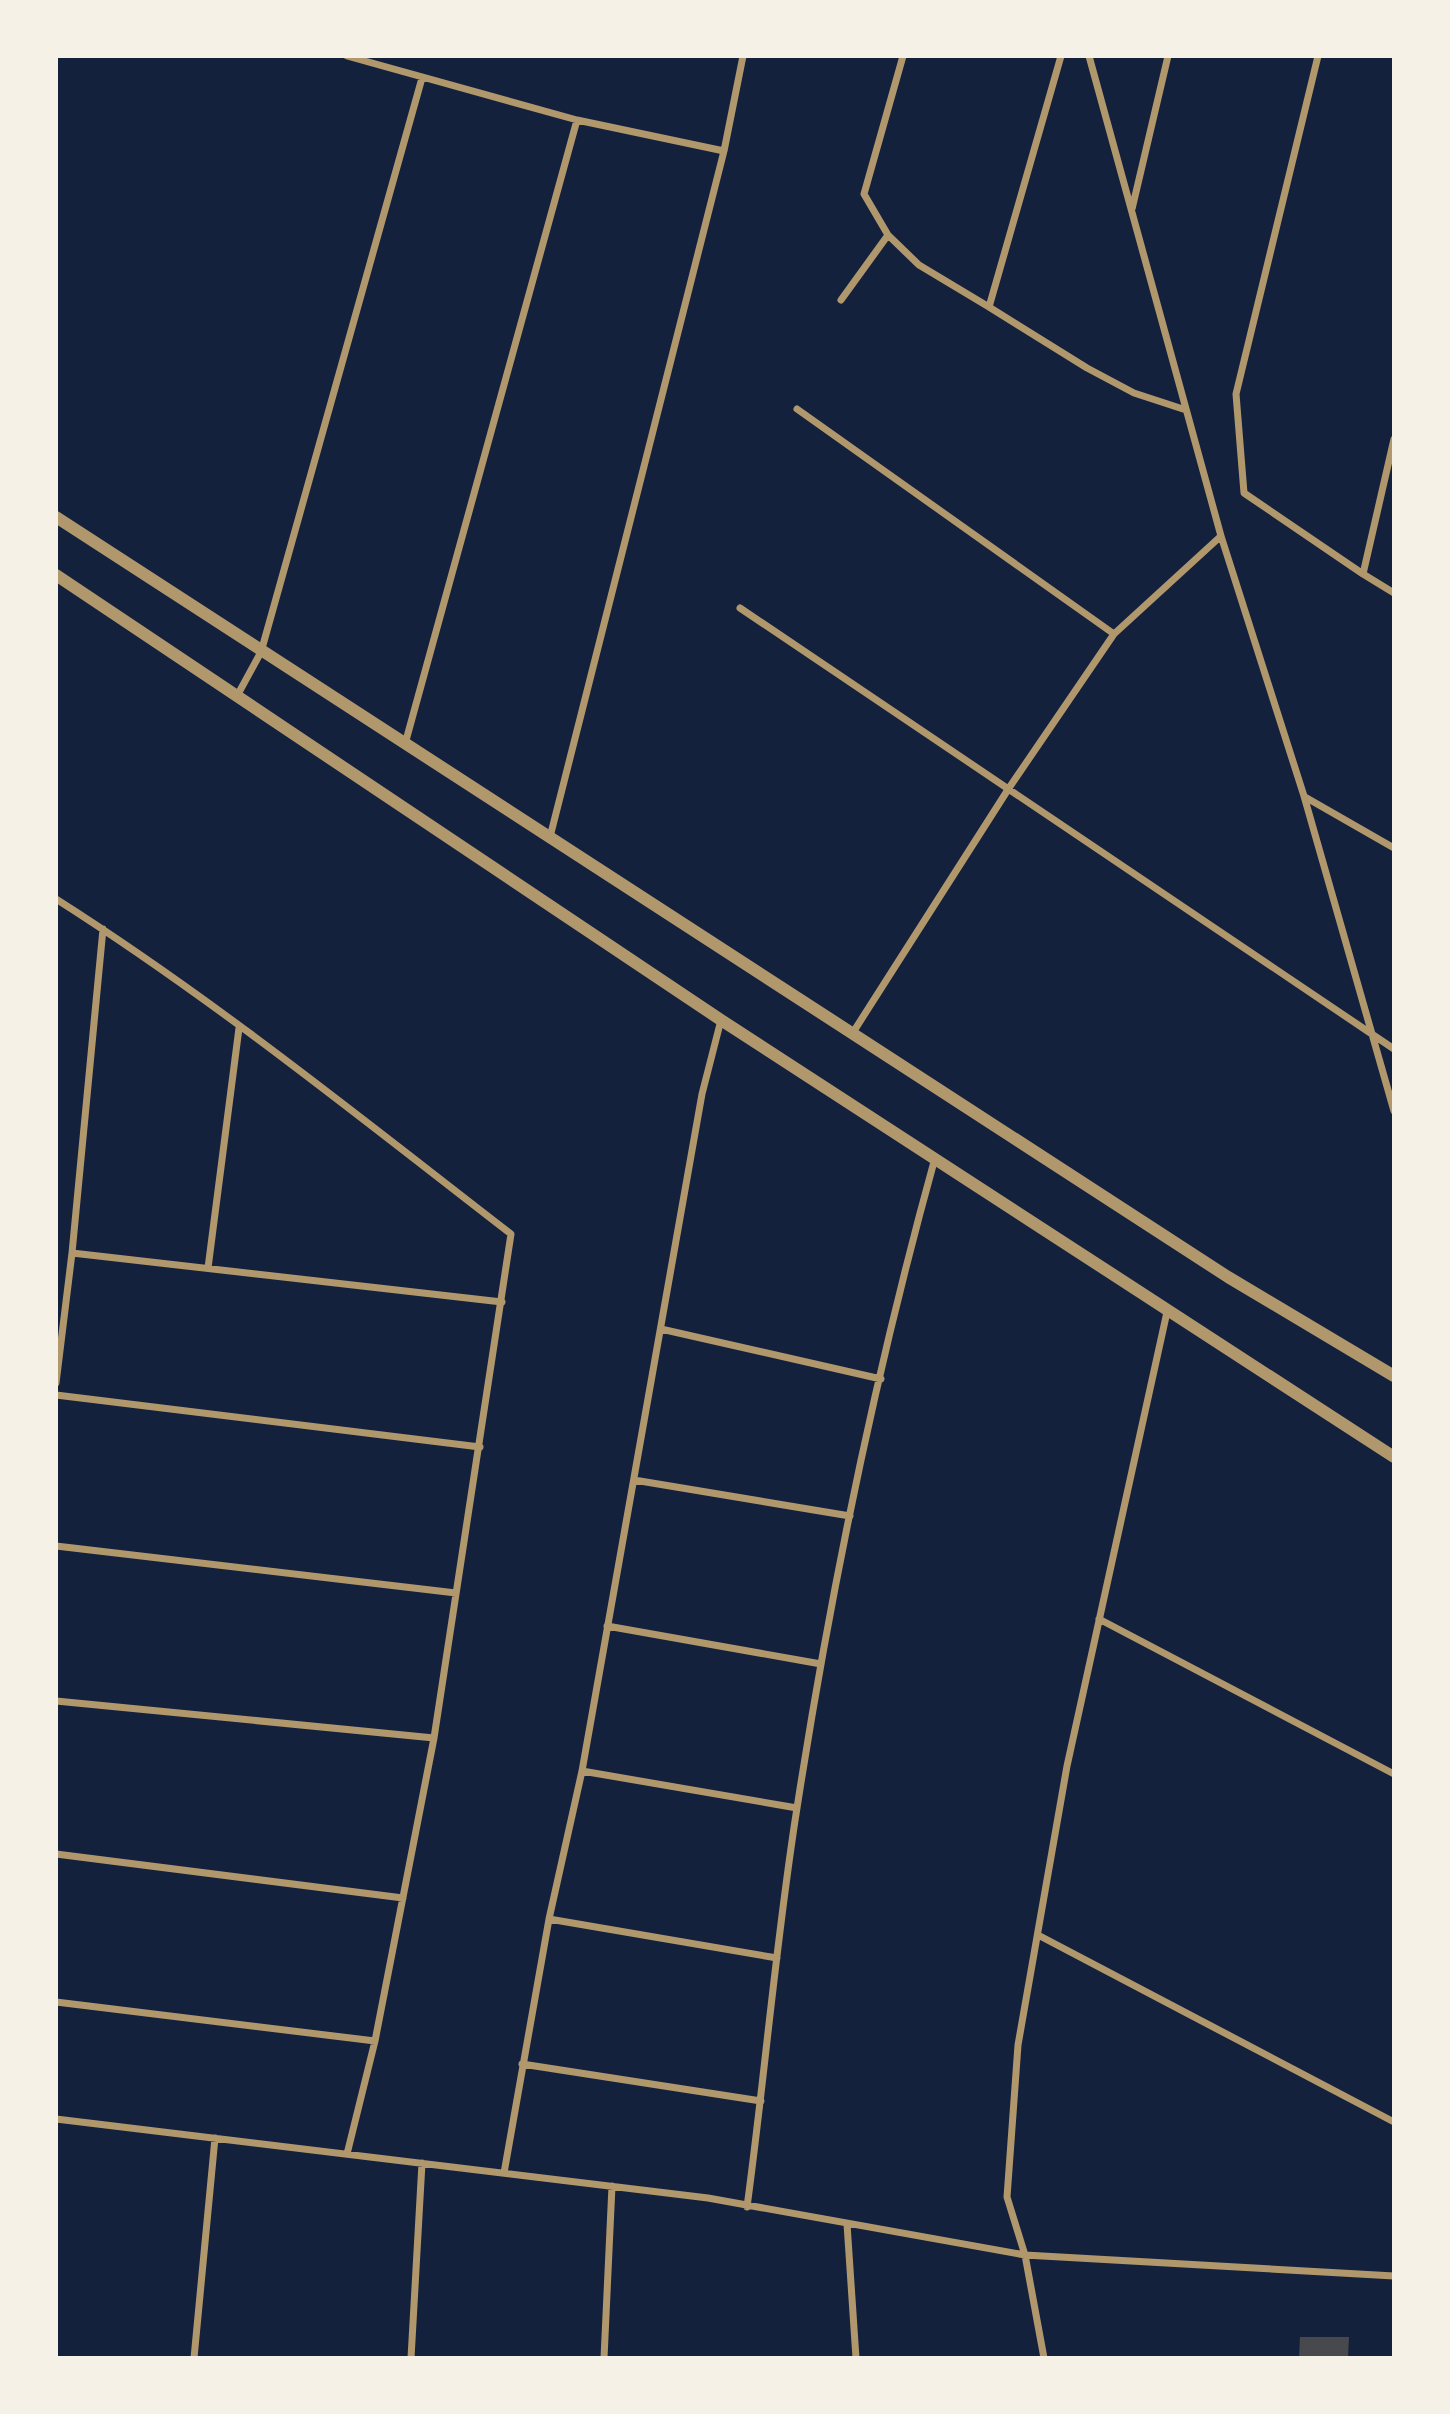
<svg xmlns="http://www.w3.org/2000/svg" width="1450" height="2414" font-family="'Varela Round',sans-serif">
	<rect width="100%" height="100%" fill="#14213d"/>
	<path fill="#48494c" d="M1300,2337H1349L1348,2358H1299Z"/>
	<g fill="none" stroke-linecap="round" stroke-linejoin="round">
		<path stroke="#b1986c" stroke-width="7" d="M347,56L577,120L724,151
			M903,56L864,194L888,235L919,265L989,307
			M1061,56L989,307L1087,368L1134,393L1186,410
			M1089,56L1221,536L1304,796L1394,1111
			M1318,56L1236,394L1244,493L1363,574
			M1132,209L1168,56
			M841,300L888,235
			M797,409L1114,634
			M1394,439L1363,574L1394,593
			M740,608L1394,1049
			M237,696L261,652L422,78
			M405,744L577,120
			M1305,797L1394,848
			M550,837L724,151L743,56
			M56,899C215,1000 362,1119 511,1234L434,1738L375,2041L347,2154
			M852,1034L1009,788L1114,634L1221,536
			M72,1253L502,1302
			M208,1268L239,1028
			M1167,1312L1067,1766L1018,2045L1007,2197L1025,2255L1394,2276
			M661,1329L881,1379
			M56,1383L72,1253L103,929
			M56,1395L480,1447
			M634,1480L850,1516
			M56,1546L456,1593
			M1099,1619L1394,1774
			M607,1626L821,1664
			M56,1701L434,1738
			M582,1771L797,1808
			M56,1854L403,1898
			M549,1919L777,1958
			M1038,1935L1394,2122
			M56,2002L375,2041
			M522,2064L761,2101
			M56,2119L708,2198L1025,2255L1044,2358
			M504,2173L549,1919L582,1771L702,1094L721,1020
			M747,2207C765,2074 776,1940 797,1808C831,1589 876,1371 935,1158
			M847,2224L856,2358
			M194,2358L215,2138
			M411,2358L422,2163
			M604,2358L612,2186"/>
		<path stroke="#b1986c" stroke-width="12" d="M56,517L1228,1277L1394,1376
			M56,575L721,1020L1394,1457"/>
	</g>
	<rect width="1450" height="2414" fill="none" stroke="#f6f1e7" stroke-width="116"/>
</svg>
